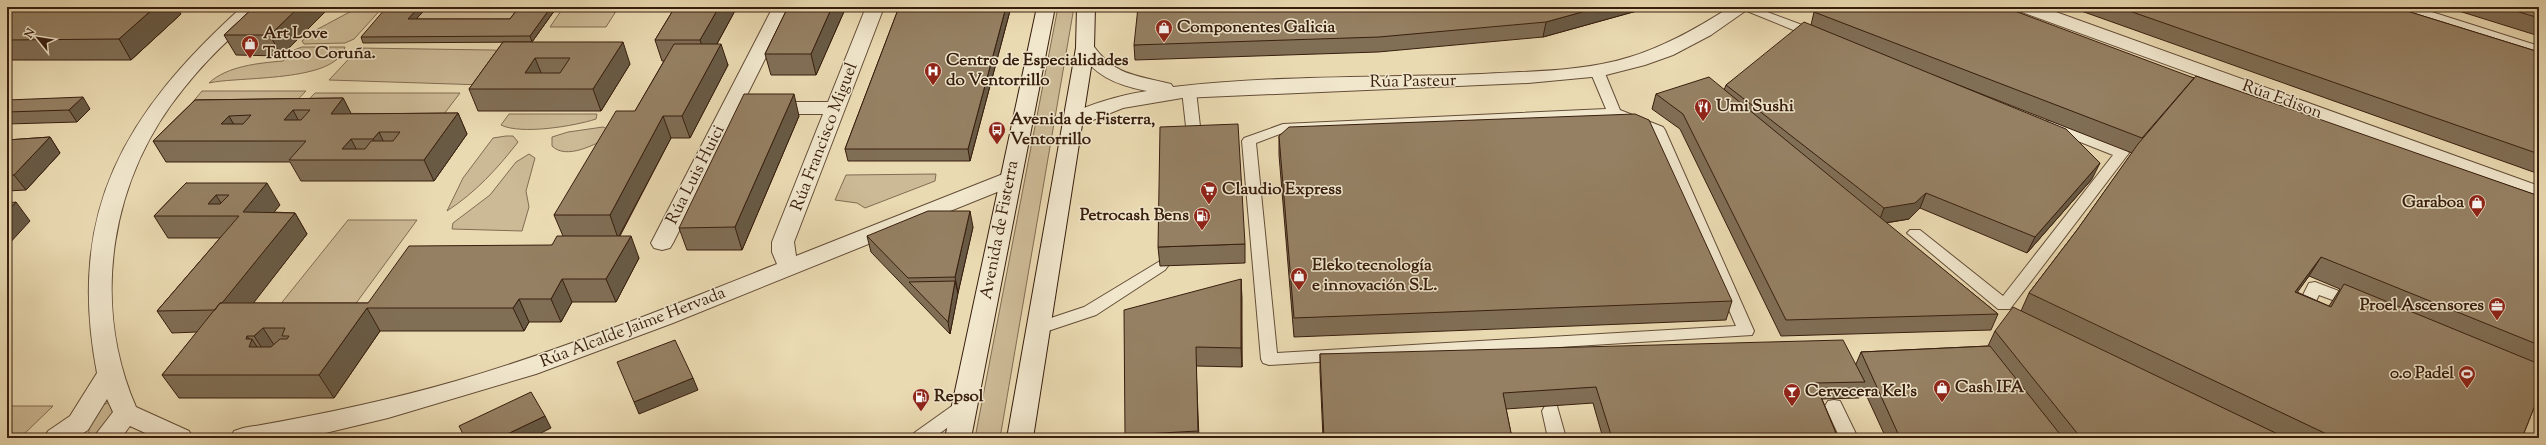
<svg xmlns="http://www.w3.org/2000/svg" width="2546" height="445" font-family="'Sorts Mill Goudy',serif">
	<rect width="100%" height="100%" fill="#eadab2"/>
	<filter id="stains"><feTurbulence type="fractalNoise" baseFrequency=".005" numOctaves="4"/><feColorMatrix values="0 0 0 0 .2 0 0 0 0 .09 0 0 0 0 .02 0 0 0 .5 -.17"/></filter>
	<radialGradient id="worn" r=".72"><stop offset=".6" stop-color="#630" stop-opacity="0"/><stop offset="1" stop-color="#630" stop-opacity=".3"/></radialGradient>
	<path fill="#ccba96" stroke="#826c52" d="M359,7H383L354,39L345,43L304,44L302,41L316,30Z
		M427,7H526L512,25H411Z
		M1058,7H1074L1000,438H975Z
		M563,8H618L606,27H550Z
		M302,47H345C336,83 239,76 209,83C227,66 259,63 283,61L294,50Z
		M359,48L491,50L512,51L484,85L329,80Z
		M202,91H306L282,116L191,104Z
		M315,93H460L444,114L296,113Z
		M509,114H597L596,119C575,126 521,135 501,125Z
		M603,127L610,130L609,137C594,145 566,160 552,146V137L568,132Z
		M506,136H513L518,142C497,169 476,192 447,211L463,178L493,138Z
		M529,154L535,158L526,191L529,207L522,231L452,229L453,223L490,195L516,162Z
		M936,174L935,181L865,208L857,203L835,200L846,175Z
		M348,220H417L346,317L271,316Z
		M110,402L115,414L93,438L89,435C88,417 93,408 110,402Z
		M7,406H53L20,438H7Z"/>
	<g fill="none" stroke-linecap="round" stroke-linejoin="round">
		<defs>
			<path id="lane" d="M1737,7H1754L1821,32L1823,35L1817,39L1813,38Z
				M1597,67L1604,71L1620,110L1663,127L1665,130L1754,331L1752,335L1269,365L1263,363L1261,359L1242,141L1244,138L1283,124L1606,109L1590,71ZM1612,117L1652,133L1736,326L1277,353L1256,143L1285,132Z
				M1189,87L1196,91L1202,144L1195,148L1188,144L1182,91Z
				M2050,121L2127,150L2129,153L2010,309H1998L1907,233L1910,230H1920L2003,296L2113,155L2045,128L2043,125L2045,122Z
				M1160,261L1165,262L1168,266L1165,270L1096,315L1039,334L1033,332L1031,328L1033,324L1084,307Z
				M2315,282L2360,299L2362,303L2360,307L2354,308L2319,295L2308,317H2296L2294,313L2309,283Z
				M965,400L971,401L974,406L971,411L933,438H911L914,433L959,401Z
				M1834,400L1840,401L1858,438H1840L1825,406L1828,401Z
				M1551,405L1557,406L1566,438H1548L1542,411L1545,406Z"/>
			<path id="street" d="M242,7H262C255,17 243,26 234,35C216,51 199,69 184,88C111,177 90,301 136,407L189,431L193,438H156L130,426L121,438H93L113,412L107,399L88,430L76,438H44L48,431L70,416L97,373C66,211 125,113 242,7Z
				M773,7H791L673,243L670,248L662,250L654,248L651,243Z
				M866,7H884L794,242L796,256L1003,174L1010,172L1017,174L1021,179L1017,184L673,323L536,374L388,418L317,435L298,438H230L234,431L243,428C315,416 386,401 456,381C565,349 671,306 777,264L772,252V242L823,114H768L761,112L758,108L761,104L768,102H828Z
				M1730,7H1751L1711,35L1673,55L1645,65L1602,76L1528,83L1182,98L1123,108L1073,128L1066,126L1063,122C1074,106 1127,94 1147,91C1115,85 1094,75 1076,48L1078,44H1092C1114,76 1136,75 1171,84L1173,87C1275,75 1379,78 1481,74C1531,71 1582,72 1630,57C1666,46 1699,27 1730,7Z
				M2016,7H2042L2539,186V200L2019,11Z
				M2389,7H2416L2539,46V58L2392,11Z"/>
			<path id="secondary" d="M1037,7H1055L971,438H945Z
				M1077,7H1095L1094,48L1033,438H1007L1076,48Z"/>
		</defs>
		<use href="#lane" stroke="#644d37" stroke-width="2"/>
		<use href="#street" stroke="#644d37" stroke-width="2"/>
		<use href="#secondary" stroke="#381e0e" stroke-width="2"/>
		<use href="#lane" fill="#f1e7cd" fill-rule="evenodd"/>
		<use href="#street" fill="#f1e7cd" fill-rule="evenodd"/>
		<use href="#secondary" fill="#f1e7cd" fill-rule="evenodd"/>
	</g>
	<path fill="#806e55" stroke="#381e0e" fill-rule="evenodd" d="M7,7L181,14L131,60H7Z
		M254,7H330L281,56L236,55L224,35Z
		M400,7H427L416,19H510L519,7H557L532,42L363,43L361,37Z
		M675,7H737L717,44L728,65L690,138H671L620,236L639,258L616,302H572L561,322H529L524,331H380L334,398H179L162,375L197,332L172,333L157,311L220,238H168L154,216L186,183L280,205L273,212L295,213L307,234L253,303H368L552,245L563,236L554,215L635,111L664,61H662L655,40Z
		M788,7H846L816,75H771L765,54Z
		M899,7H1011L970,161H848L845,149Z
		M1651,7L1543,37L1378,52L1135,60L1134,45Z
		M2070,7H2394L2539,52V174Z
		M2446,7H2539V36Z
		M1814,12L2194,78L2539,196V395L2522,438H1886L1863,388L1859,398L1822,399L1838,438H1603L1593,403L1506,409L1512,438H1323L1320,371V354L1856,364L1861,352L1988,346L1995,331L2021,311L2029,293L2077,230L2132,153L1933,75L2092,179L2027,253L1920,208L1909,219L1886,223L1998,314L1991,330L1781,336L1680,129L1652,109L1656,94L1724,90L1726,85L1811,25ZM2309,276L2340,289L2329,306L2297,292Z
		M503,42L630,64L601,111H478L469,89Z
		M343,98L351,114L458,113L467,134L434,181H301L290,162H166L153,141L195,100Z
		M7,100L90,109L77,122L7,124Z
		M799,116L742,250H687L679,228Z
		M1279,136L1732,301L1726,320L1294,337L1279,155Z
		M50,137L60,153L26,190L7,191V140Z
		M973,227L958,293L950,334L871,252L867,236Z
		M1245,244V263L1160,266L1158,247Z
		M1241,279L1242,367L1196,366L1199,438H1125V435Z"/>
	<path fill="#685a45" stroke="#381e0e" d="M155,7H177L181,14L131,60L119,39Z
		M299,7H330L281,56L270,35Z
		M419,7H427L411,25L408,19Z
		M551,7H557L532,42L530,36Z
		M719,7H737L707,62L700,40Z
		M832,7H846L816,75L811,54Z
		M1006,7H1011L970,161L968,149Z
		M1600,7H1651L1543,37L1546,22Z
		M623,42L630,64L601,111L593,89Z
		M721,44L728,65L690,138L682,116Z
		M535,58L544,80L525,73Z
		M794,94L799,116L742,250L735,227Z
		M83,97L90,109L77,122L69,110Z
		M343,98L354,119L331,114Z
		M293,110L304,131L295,141L284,120Z
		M458,113L467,134L434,181L424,160Z
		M229,116L241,137L221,124Z
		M663,116L671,138L618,238L610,215Z
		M379,132L389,153L384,160L373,139Z
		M50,137L60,153L26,190L14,175Z
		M351,139L362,160L342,149Z
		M2100,163L2092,179L2027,253L2035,237Z
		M267,183L280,205L256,234L243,212Z
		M1926,193L1920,208L1909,219L1878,224L1884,208Z
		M216,195L229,216L208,204Z
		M16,202L30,221L7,246V212Z
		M970,211L973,227L958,293L955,277Z
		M295,213L307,234L231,332L216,310Z
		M631,236L639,258L616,302L606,279Z
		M2321,257L2309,276L2284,311L2295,292Z
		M562,279L572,302L561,322L551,299Z
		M1241,279L1242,298V367L1241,348Z
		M955,281L958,293L950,334L948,322Z
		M519,299L529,322L524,331L513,308Z
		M367,308L380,331L334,398L319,375Z
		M263,328L278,351L269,359L254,336Z
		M247,336L251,341L252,339L267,362L249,347L246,339Z
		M693,378L698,390L639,414L634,402Z
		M545,416L551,428L531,438H499Z"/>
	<path fill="#958063" stroke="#381e0e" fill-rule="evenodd" d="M7,7H155L119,39L7,40Z
		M254,7H299L270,35H224Z
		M400,7H419L408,19H510L519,7H551L530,36L361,37L385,9H398Z
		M675,7H719L700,40H655Z
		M788,7H832L811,54H765Z
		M899,7H1006L968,149H845Z
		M1138,7H1600L1546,22L1379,37L1134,45Z
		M1820,7H2004L2194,78L2142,138L1814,12Z
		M2118,7H2394L2539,52V154Z
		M2503,7H2539V18Z
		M1804,22L2066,129L2100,163L2035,237L1926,193L1915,203L1884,208L1726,85Z
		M503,42H623L593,89H469ZM535,58H570L560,73H525Z
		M674,44H721L682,116H663L610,215H554L616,111H635Z
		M2196,76L2539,196V345L2321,257L2295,292L2331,307L2344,284L2539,364V395L2522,438H2335L2029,293L2077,230L2138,144Z
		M1709,77L1998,314L1786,320L1683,114L1656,94Z
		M744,94H794L735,227L679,228Z
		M83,97L69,110L7,112V100Z
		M343,98L331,114L458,113L424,160H289L306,141H153L195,100ZM293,110H310L301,120H284ZM251,115L243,124H221L229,116ZM379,132H400L393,141H371L365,149H342L351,139H373Z
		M1635,114L1649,120L1732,301L1294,318L1279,136L1289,127Z
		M1238,124L1245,244L1158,247L1160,127Z
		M50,137L14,175H7V140Z
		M186,183H267L243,212L295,213L222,303H220L215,310L157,311L239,216H154ZM216,195H229L220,204H208Z
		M16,202L7,212V203Z
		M928,211H970L955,277L908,278L867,236Z
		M557,236H631L606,279H562L551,299H519L513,308H367L319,375H162L220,303H368L409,246L552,245ZM263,328H285L282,336H289L287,339H280L271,347H249L252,339H246L247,336H254Z
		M1241,279V348L1196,347L1198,431L1125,435L1124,310Z
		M955,281L948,322L909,282Z
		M2013,307L2286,438H2081L1995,331Z
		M675,340L693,378L634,402L617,362Z
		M1843,340L1865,382L1815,383L1838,438H1612L1596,387L1503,393L1512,438H1324L1320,354Z
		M1990,346L2063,438H1900L1861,352Z
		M531,392L545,416L499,438H465L459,426Z"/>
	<defs>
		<symbol id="shop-pin" viewBox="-11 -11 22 30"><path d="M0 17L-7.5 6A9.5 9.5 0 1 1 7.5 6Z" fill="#8f2418" stroke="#f1e7cd"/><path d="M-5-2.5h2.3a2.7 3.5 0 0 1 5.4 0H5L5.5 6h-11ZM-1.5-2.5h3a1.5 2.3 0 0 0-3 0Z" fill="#fff"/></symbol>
		<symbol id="hospital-pin" viewBox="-11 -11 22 30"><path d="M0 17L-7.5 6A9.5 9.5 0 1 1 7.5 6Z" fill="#8f2418" stroke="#f1e7cd"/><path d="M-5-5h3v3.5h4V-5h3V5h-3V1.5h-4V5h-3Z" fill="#fff"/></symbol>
		<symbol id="restaurant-pin" viewBox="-11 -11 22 30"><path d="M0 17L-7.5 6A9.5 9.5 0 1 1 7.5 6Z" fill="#8f2418" stroke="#f1e7cd"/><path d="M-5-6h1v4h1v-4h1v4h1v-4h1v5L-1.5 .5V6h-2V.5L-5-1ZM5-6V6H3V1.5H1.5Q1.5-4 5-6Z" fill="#fff"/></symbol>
		<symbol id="bus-pin" viewBox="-11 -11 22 30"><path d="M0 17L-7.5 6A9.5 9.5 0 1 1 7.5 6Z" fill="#8f2418" stroke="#f1e7cd"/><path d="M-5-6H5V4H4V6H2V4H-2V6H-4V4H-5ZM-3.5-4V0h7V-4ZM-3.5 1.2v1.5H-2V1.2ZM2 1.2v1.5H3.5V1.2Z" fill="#fff"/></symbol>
		<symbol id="supermarket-pin" viewBox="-11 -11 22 30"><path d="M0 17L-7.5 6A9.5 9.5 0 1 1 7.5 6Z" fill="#8f2418" stroke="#f1e7cd"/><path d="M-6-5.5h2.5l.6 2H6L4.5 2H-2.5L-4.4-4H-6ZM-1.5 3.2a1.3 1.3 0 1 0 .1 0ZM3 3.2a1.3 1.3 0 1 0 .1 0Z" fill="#fff"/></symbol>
		<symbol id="fuel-pin" viewBox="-11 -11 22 30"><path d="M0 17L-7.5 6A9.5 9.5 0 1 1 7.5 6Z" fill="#8f2418" stroke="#f1e7cd"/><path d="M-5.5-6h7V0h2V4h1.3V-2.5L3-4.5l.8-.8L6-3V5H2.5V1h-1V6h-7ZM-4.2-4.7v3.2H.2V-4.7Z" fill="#fff"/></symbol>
		<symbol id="office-pin" viewBox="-11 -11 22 30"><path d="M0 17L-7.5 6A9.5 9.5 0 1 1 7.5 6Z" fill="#8f2418" stroke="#f1e7cd"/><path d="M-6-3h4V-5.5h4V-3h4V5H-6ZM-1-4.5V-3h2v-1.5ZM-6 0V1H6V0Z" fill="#fff"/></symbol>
		<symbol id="stadium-pin" viewBox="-11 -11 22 30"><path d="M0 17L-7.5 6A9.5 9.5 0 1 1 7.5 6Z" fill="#8f2418" stroke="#f1e7cd"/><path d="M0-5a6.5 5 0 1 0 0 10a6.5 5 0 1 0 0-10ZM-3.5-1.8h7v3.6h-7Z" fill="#fff"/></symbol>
		<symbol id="bar-pin" viewBox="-11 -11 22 30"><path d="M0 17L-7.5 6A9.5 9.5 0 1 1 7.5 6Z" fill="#8f2418" stroke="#f1e7cd"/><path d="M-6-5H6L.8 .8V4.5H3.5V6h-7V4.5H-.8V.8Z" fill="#fff"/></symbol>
	</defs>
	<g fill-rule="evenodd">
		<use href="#shop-pin" x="1154" y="18" width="20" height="27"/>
		<use href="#shop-pin" x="240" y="34" width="20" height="27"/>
		<use href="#hospital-pin" x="923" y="61" width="20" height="27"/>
		<use href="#restaurant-pin" x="1693" y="97" width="20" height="27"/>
		<use href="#bus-pin" x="987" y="120" width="20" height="27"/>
		<use href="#supermarket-pin" x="1199" y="180" width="20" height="27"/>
		<use href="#shop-pin" x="2467" y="193" width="20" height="27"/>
		<use href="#fuel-pin" x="1192" y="206" width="20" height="27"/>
		<use href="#shop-pin" x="1289" y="266" width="20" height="27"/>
		<use href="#office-pin" x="2487" y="296" width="20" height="27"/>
		<use href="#stadium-pin" x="2457" y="364" width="20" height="27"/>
		<use href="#shop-pin" x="1932" y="378" width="20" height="27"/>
		<use href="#bar-pin" x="1782" y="382" width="20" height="27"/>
		<use href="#fuel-pin" x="911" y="387" width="20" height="27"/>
	</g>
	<g text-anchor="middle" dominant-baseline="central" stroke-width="3" stroke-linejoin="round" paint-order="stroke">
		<g font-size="17" font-weight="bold" fill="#381e0e" stroke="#f1e7cd" text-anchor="start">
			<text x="1177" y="28">Componentes Galicia</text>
			<text x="263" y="34">Art Love<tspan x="263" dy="20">Tattoo Coruña.</tspan></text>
			<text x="946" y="61">Centro de Especialidades<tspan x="946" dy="20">do Ventorrillo</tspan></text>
			<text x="1716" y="107">Umi Sushi</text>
			<text x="1010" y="120">Avenida de Fisterra,<tspan x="1010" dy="20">Ventorrillo</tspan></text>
			<text x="1222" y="190">Claudio Express</text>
			<text x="2464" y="203" text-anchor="end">Garaboa</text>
			<text x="1189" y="216" text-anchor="end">Petrocash Bens</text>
			<text x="1312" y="266">Eleko tecnología<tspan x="1312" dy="20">e innovación S.L.</tspan></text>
			<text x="2484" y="306" text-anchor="end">Proel Ascensores</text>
			<text x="2454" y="374" text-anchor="end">0.0 Padel</text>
			<text x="1955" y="388">Cash IFA</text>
			<text x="1805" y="392">Cervecera Kel's</text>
			<text x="934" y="397">Repsol</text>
		</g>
		<g font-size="17" fill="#381e0e" stroke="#f1e7cd">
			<text transform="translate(1413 82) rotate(-1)">Rúa Pasteur</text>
			<text transform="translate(2282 100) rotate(20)">Rúa Edison</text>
			<text transform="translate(825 137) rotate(-69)">Rúa Francisco Miguel</text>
			<text transform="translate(696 175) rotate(-63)">Rúa Luis Huici</text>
			<text transform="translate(1000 230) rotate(-79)">Avenida de Fisterra</text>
			<text transform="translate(633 328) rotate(-21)">Rúa Alcalde Jaime Hervada</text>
		</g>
	</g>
	<rect width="2546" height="445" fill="none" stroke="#eadab2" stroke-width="24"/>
	<rect x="8" y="8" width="2530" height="429" fill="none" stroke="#381e0e" stroke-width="2"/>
	<rect x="12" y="12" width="2522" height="421" fill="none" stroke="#381e0e"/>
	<g transform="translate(38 38) rotate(300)" stroke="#f1e7cd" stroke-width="3" paint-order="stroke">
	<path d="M0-3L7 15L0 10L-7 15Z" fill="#381e0e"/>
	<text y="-6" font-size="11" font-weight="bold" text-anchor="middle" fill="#381e0e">N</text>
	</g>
	<rect width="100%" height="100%" filter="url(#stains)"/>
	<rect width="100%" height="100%" fill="url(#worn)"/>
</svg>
